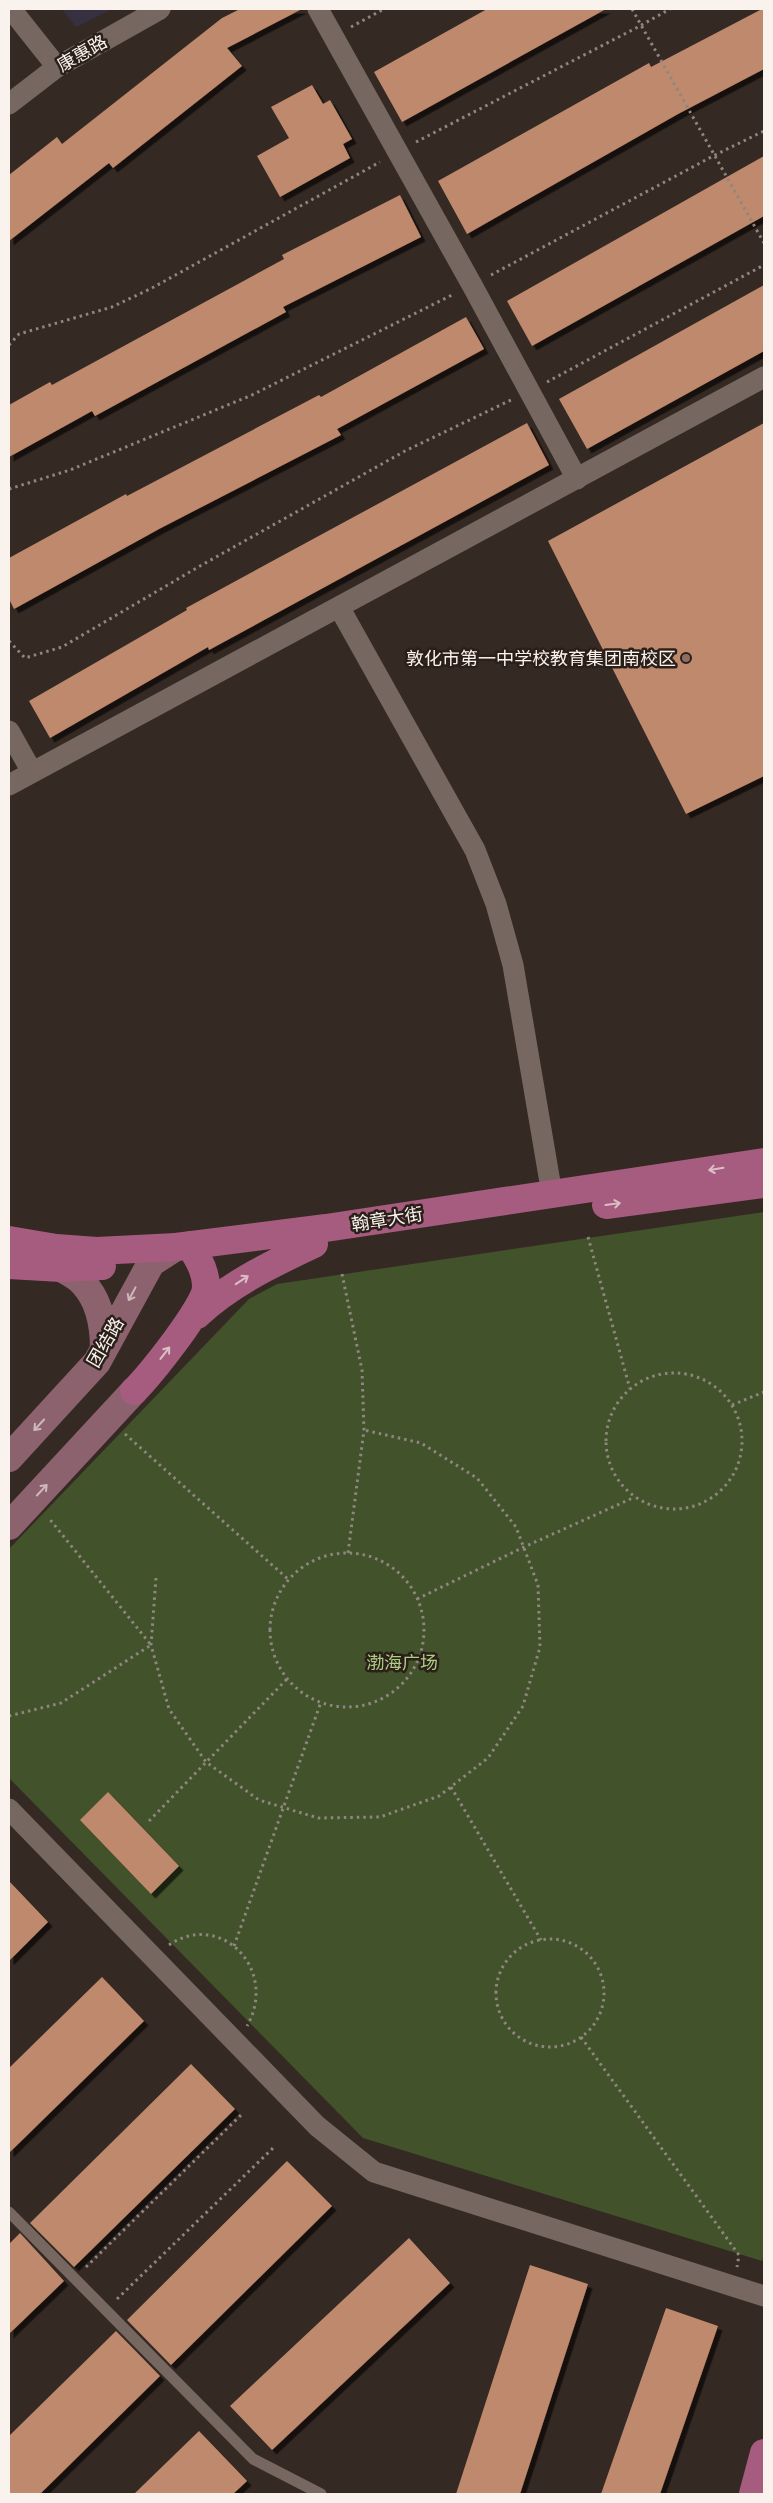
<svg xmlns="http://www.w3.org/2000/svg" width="773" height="2503" font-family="'PT Sans Narrow','Noto Sans SC',sans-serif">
	<defs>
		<filter id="shadow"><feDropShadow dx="4.5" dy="4.5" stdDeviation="0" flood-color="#0009"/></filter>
	</defs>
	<rect width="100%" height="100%" fill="#352923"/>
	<path fill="#373040" d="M62,9H112L76,27Z"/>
	<path fill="#42522a" d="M764,1212V2255L762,2261L363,2138L9,1778V1549L249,1299L277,1284Z"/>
	<path fill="#be896c" filter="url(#shadow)" d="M240,9H302L227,48L242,66L113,168L109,163L9,241V175L57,137L62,144L222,18Z
		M487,9H606L402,122L374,72Z
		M762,9H764V69L678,114L467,234L438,181L649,63L651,67Z
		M312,85L323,104L330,100L352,139L343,144L350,158L280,197L257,156L289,138L271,107Z
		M764,156V216L532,346L507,301Z
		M400,195L421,237L283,307L286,312L95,416L92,411L9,457V405L50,382L52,385L284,259L282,255Z
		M764,285V351L587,449L559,399Z
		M466,317L484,349L337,429L341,435L159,529L14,609L9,599V558L126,494L127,496L319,395L321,397Z
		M527,423L549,465L209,650L208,647L50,738L29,701L187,610L186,608Z
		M764,423V776L686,814L548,541Z
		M108,1792L179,1866L151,1894L80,1820Z
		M9,1881L48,1922L9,1961Z
		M102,1977L144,2021L9,2153V2068Z
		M191,2064L235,2109L74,2267L30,2223Z
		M287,2161L332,2206L171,2365L127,2320Z
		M20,2233L64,2281L9,2334V2244Z
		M409,2238L450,2283L272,2450L230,2406Z
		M530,2265L588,2284L520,2494H456Z
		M666,2308L718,2326L660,2494H601Z
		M116,2331L160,2376L40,2494H9V2436Z
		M199,2431L247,2481L233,2494H134Z"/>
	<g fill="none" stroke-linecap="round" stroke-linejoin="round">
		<path stroke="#908680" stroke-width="3" stroke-dasharray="2.5 4" stroke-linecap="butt" d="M632,9L764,243
			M351,27L384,9
			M416,142L638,27L670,9
			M491,275L715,155L764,131
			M9,345L19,334L112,307L152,288L380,162
			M547,382L764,265
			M9,489L70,470L252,395L454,294
			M9,641L25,658L62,647L200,566L405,451L511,400
			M588,1237L630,1389
			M342,1274L362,1370L364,1430L348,1553
			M606 1441a68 68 0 1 1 136 0a68 68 0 1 1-136 0Z
			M732,1405L764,1392
			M125,1434L289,1580
			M270 1630a77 77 0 1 1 154 0a77 77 0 1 1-154 0Z
			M156,1578L151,1645L169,1709L206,1762L259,1800L318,1818L380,1817L439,1796L488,1758L523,1706L540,1647L538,1585L516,1527L477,1478L421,1443L364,1430
			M417,1599L524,1547L635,1497
			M9,1716L61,1703L151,1645L48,1517
			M451,1787L541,1940
			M149,1821L287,1679
			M496 1993a54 54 0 1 1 108 0a54 54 0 1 1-108 0Z
			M169,1945C220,1910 279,1969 247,2026
			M234,1946L321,1702
			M581,2037L739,2255L737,2267
			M86,2267L241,2115
			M117,2299L273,2148"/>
		<path stroke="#766861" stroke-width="11" d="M9,2212L253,2459L321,2494"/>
		<path stroke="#766861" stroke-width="21" d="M11,9L57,67
			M318,9L472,285L577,479
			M9,104L57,67L160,9
			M339,607L475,850L496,904L513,965L552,1194
			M9,731L32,772
			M9,785L764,377
			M9,1809L317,2126L374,2172L764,2296"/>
		<path stroke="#8d626f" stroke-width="28" d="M61,1268C68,1272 78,1277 83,1283C100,1301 104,1326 104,1349
			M9,1458L97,1362L151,1263L176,1247
			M9,1526L134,1391"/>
		<path stroke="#a55c7e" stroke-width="28" d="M606,1205L764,1184
			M9,1240L56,1248L97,1251L176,1247L326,1228L764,1162
			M9,1265L61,1268L102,1266
			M197,1315C231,1283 272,1264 314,1244
			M134,1391C149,1376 206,1306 206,1287C206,1272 198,1257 189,1245
			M753,2494L764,2453"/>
	</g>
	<defs><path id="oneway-shaft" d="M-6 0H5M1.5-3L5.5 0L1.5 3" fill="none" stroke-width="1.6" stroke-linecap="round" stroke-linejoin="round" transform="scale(1.25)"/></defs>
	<g stroke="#dcbec6">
		<use href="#oneway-shaft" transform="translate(716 1169) rotate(171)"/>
		<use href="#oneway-shaft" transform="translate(613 1204) rotate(-8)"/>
		<use href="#oneway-shaft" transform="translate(242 1280) rotate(-33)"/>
		<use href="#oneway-shaft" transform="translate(165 1353) rotate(-52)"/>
	</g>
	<g stroke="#ceb8bb">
		<use href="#oneway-shaft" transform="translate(132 1294) rotate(118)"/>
		<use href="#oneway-shaft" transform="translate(39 1425) rotate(133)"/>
		<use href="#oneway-shaft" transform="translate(42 1490) rotate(-47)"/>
	</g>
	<circle fill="#8d6e63" stroke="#2b1f19" stroke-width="2" cx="686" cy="658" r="5"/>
	<g text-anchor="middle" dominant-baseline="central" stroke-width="5" stroke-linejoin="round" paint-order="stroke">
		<g font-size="18" fill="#faf2ed" stroke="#2b1f19">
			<text transform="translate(82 53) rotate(-30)">康惠路</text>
			<text transform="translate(387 1219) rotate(-9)">翰章大街</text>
			<text transform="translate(105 1342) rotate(-60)">团结路</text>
		</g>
		<g font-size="18" fill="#faf2ed" stroke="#2b1f19" text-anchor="end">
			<text x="676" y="658">敦化市第一中学校教育集团南校区</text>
		</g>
		<g font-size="18" fill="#adcd81" stroke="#2b1f19">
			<text x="402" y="1662">渤海广场</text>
		</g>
	</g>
	<rect width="773" height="2503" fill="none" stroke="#faf2ed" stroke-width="20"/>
</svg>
